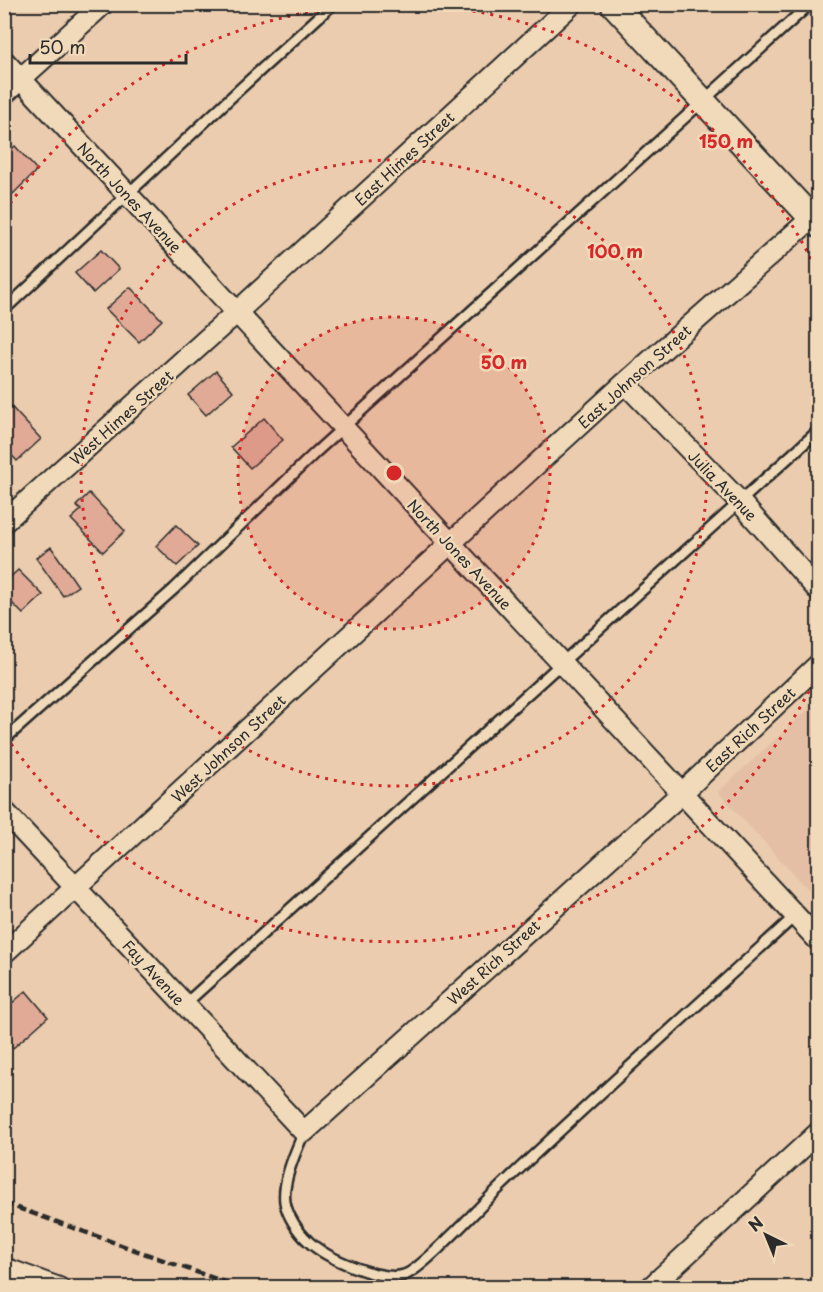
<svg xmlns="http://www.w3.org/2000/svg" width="823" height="1292" font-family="'Playpen Sans',sans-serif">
	<rect width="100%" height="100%" fill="#ebccae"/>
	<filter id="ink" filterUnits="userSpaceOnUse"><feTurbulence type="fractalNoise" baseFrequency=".0167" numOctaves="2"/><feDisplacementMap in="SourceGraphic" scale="12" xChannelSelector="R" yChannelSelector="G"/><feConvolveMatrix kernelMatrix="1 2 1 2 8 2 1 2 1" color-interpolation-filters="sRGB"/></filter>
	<g filter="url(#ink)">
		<path fill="#e4bfa5" d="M818,700V699V901L718,792Z"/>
		<path fill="#e0aa96" stroke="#2b2b2b" stroke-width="1.5" d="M15,146L37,170L13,194L4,185V156Z
			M101,250L119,269L93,293L75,273Z
			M130,287L162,320L139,342L106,309Z
			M216,371L233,391L206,415L188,395Z
			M4,399L41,439L17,461L4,447Z
			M264,418L283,440L250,468L231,447Z
			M89,493L125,531L103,552L71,519L81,510L76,506Z
			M176,525L198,546L177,566L156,546Z
			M51,547L78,586L63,596L36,558Z
			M18,570L43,595L23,614L4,595V583Z
			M26,991L48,1017L13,1048L4,1039V1010Z"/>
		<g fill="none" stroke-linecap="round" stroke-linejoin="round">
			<defs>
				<path id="service" d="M4,310L241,88L333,4
					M4,740L174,589L316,452L810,4
					M184,1005L818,431
					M304,1132C296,1151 282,1181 285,1202C287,1215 298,1232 308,1241C326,1258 380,1282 404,1275C421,1271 484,1202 501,1186C598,1094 698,1005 796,915"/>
				<path id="minor" d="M4,61L818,940
					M4,94L103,4
					M625,383L740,502L818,590
					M4,522L237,312L572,4
					M4,811L304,1132L682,793L818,665
					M4,953L625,383L812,218
					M4,1268L59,1288
					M650,1288L818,1133"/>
				<path id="tertiary" d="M613,4L818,225"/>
			</defs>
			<use href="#service" stroke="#2b2b2b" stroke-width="14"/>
			<use href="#minor" stroke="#2b2b2b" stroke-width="24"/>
			<use href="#tertiary" stroke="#2b2b2b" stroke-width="28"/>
			<use href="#service" stroke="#f0dab9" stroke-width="9"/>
			<use href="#minor" stroke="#f0dab9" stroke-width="20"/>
			<use href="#tertiary" stroke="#f0dab9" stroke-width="24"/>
			<path stroke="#2b2b2b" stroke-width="4.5" stroke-dasharray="9 4.5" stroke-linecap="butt" d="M4,1203L241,1288"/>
		</g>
	</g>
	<circle cx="394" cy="473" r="156" fill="#d62828" fill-opacity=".12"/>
	<g fill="none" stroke="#d62828" stroke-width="3" stroke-dasharray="3 6">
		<circle cx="394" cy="473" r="156"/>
		<circle cx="394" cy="473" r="313"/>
		<path d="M817 675A469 469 0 0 1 5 735M5 211A469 469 0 0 1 369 5M419 5A469 469 0 0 1 817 271"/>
	</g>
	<g text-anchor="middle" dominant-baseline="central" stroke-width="5" stroke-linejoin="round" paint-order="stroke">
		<g font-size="15" fill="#2b2b2b" stroke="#f0dab9">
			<text transform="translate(404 158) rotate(-43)">East Himes Street</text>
			<text transform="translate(130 197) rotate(47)">North Jones Avenue</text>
			<text transform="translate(634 376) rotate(-42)">East Johnson Street</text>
			<text transform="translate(121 417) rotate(-42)">West Himes Street</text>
			<text transform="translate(723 485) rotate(46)">Julia Avenue</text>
			<text transform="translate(460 554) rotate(47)">North Jones Avenue</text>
			<text transform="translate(750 729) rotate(-43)">East Rich Street</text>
			<text transform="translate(228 748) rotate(-43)">West Johnson Street</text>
			<text transform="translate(493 962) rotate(-42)">West Rich Street</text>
			<text transform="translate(154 972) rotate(47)">Fay Avenue</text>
		</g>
	</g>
	<circle cx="394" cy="473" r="9" fill="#d62828" stroke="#f0dab9" stroke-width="3"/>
	<g font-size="18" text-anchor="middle" font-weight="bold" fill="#d62828" stroke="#f0dab9" stroke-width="5" stroke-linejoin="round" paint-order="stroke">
		<text x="726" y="148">150 m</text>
		<text x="615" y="258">100 m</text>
		<text x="504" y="369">50 m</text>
	</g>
	<rect width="823" height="1292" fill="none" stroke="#f0dab9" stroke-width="24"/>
	<rect x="12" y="12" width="799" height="1268" fill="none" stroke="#2b2b2b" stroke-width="2" filter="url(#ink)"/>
	<g transform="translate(766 1235) rotate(317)" stroke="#f0dab9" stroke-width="4.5" paint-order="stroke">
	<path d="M0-4.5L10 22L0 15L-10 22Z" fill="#2b2b2b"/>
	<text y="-9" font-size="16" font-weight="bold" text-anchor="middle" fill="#2b2b2b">N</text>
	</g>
	<path d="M30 54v9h156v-9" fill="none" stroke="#2b2b2b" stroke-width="3"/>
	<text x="39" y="54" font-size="18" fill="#2b2b2b" stroke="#f0dab9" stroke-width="4.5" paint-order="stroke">50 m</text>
</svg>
